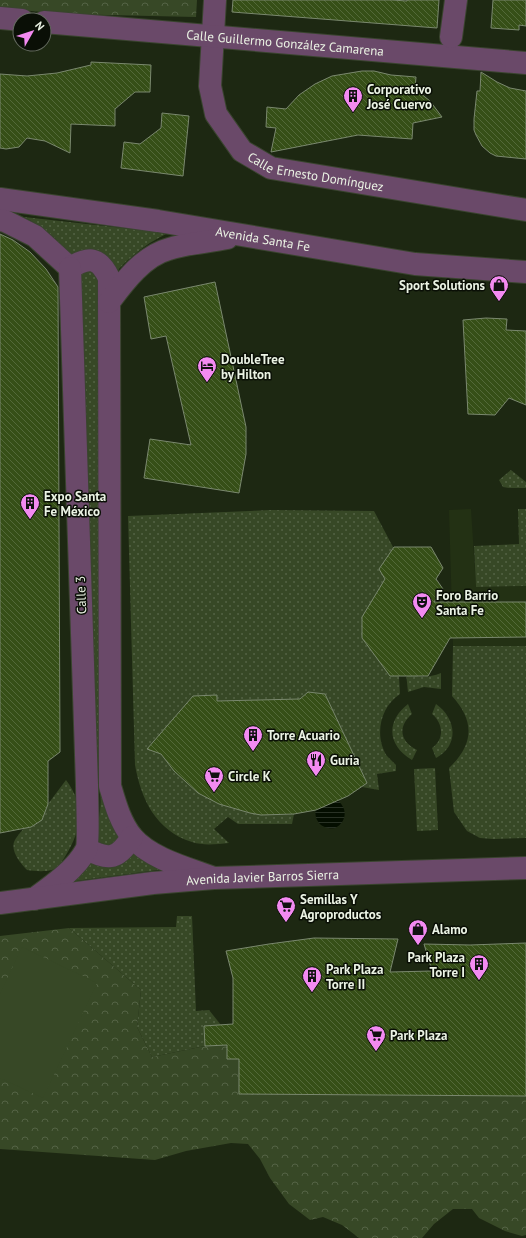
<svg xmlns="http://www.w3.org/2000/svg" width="526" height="1238" font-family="'PT Sans',sans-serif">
	<defs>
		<pattern id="grass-dots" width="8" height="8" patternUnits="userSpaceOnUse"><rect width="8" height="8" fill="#374826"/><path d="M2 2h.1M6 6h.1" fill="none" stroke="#546345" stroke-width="1.8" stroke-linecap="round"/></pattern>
		<pattern id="park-crowns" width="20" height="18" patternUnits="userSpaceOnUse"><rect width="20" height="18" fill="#374826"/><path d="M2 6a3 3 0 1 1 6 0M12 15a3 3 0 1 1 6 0" fill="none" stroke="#546345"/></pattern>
		<pattern id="water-rules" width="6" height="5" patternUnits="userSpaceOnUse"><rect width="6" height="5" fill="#040e00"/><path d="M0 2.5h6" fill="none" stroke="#293225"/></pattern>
		<pattern id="building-back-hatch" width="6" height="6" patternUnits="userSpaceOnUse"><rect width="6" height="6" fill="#364f17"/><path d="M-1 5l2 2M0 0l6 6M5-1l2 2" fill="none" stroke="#536939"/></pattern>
	</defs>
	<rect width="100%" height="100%" fill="#1d2812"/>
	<path fill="#233114" d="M471,509L476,587L526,586V646H453L449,510Z"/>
	<path fill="url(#grass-dots)" d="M24,217L168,233C149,242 133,254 118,270L106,256L93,249L69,255C58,238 43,227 24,217Z
		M82,267L103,273L120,840L109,846L99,842C94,831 99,822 100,811C102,793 98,775 93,758L79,276Z
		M511,470L526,482V488H509L503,487L499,480Z
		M518,509H526V586L476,587L474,546L519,544Z
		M271,510L374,511L393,547V572L400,694C380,707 374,736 387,756C390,759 393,762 396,765V771L377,774L379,790L362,787L367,783L325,694L308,692L300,699L217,701L216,695L193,696L147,749L161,754L174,771L198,793L219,804L250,813L283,815L294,814L292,824H238L228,817L214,829L229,843C217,844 204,846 192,842C156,831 141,799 135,765L128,516Z
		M453,646H526V838L493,839L480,838L467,831L454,812L449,768C474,744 475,721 452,696Z
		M406,673C419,678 428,678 441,673V689L424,687L408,692Z
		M408,704L412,714C398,726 399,741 417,750L412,760C388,746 385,722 408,704Z
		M436,704C456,718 460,745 436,758L432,748C445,739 443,723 432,714Z
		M435,768L438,830L417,831L414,769Z
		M66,780C85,805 82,829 66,855C63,860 58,868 52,870C44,872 34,871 27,870C20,863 11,852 14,842C16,837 21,832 24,828L31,827L42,820L48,804Z
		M138,849L173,868L68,882L85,862Z
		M177,916H192L196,1011L209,1010L221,1025L205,1026V1046L152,1057L137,1027L141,990L69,928L176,927Z"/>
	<path fill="url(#park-crowns)" d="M0,0H197L196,17L63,14L0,8Z
		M69,928L141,990L137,1027L152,1057L205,1046L227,1045V1058L239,1059L240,1094L526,1096V1235L522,1236L505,1231L479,1218L472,1209H453L434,1224L422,1238H359L342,1225L323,1217L310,1220L289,1204L270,1178L260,1159L248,1144L231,1143L186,1151L155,1160L0,1149V936Z"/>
	<path fill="#374826" d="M22,947L97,983L43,1098L0,1078V994Z"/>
	<path fill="url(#water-rules)" d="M337,800C348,808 347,822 335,828C321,830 313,820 316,807Z"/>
	<path fill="url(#building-back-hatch)" stroke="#7a886e" d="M233,0H392L407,1V0H439L437,28L232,12Z
		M493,0H526V26L519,25V30L491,28Z
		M91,62L151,65L150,92H135L115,109V126L71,124L70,153L45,141L27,138L19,147L6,149L0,148V74L27,76L57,73L91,65Z
		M362,71H374L391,75L416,77L415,89L430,101L442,117L413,123L412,139L358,135L271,152L276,128L266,127L267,107L286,109L299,95L315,84L332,76Z
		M481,72L497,82L510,88L526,91V159L496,156L490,153L482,146L476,135L474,130V119L477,91H480Z
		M162,113L189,116L183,176L121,168L124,142L140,144L161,128Z
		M0,234L13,240L30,252L46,269L58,287L60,752L48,761V804L42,820L31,827L0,833Z
		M215,282L246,427V454L239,493L144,478L150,439L191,445L166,336L151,339L144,297Z
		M486,318L507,319L506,330L526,331V405L509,398L495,415L468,414L463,320Z
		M394,547H431L443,568L436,579L443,589L434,602H526V637L450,638L428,676H390L362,638V617L385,579L379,569Z
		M308,692L325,694L367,783L348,796L316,810L294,814L261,815L250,813L219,804L198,793L174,771L161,754L147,749L193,696L217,695V701L300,699Z
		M314,938L398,939L390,972L432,971L424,944L470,945L526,943V1096L239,1094V1059H227V1045L205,1046L204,1026L233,1024V978L226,951L269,944Z"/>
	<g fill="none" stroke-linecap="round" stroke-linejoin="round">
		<defs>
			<g id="minor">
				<path id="s1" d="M215,0L210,86L216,114L242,151L271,168L526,210"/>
				<path d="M0,18L22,20"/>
				<path id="s2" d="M44,22L526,63"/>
				<path d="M451,37L456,0"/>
				<path id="s3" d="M0,199L158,221L415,264L526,272"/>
				<path d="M0,220L5,221L35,236L70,268"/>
				<path d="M70,268C89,256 99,257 109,278L110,786C115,803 120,822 132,837C151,859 187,868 214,878"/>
				<path d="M109,302C124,282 143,256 169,249C186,243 209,242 227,238"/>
				<path d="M87,849C109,861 118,859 132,837"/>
				<path d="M34,899C52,886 76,869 86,850C89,844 87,795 87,785L70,268"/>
				<path id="s4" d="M0,903L153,883L214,878L526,868"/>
			</g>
		</defs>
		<use href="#minor" stroke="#3a442f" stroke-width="24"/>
		<use href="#minor" stroke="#6a4969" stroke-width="22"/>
	</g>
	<defs>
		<symbol id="building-pin" viewBox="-11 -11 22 30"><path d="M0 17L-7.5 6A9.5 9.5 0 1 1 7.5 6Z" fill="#f38af1" stroke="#0a0f06"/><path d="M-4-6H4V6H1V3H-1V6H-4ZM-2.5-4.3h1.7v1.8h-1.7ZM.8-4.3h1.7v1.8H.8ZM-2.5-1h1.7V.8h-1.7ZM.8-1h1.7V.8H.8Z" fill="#111"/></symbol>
		<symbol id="shop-pin" viewBox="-11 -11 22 30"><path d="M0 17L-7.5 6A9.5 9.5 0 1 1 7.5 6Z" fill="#f38af1" stroke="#0a0f06"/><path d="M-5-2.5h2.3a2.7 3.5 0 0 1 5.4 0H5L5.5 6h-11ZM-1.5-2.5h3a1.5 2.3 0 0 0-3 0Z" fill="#111"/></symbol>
		<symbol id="hotel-pin" viewBox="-11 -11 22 30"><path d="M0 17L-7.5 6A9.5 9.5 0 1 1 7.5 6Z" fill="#f38af1" stroke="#0a0f06"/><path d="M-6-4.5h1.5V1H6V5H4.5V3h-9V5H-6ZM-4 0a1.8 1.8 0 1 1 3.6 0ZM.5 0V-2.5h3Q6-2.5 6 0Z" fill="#111"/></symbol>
		<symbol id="theatre-pin" viewBox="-11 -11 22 30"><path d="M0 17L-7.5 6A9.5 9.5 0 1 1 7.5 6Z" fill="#f38af1" stroke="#0a0f06"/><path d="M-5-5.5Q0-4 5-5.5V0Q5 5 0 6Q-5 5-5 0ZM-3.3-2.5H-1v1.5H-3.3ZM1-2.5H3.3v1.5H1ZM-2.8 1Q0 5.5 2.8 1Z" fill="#111"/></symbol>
		<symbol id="restaurant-pin" viewBox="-11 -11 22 30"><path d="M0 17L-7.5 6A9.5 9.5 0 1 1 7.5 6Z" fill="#f38af1" stroke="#0a0f06"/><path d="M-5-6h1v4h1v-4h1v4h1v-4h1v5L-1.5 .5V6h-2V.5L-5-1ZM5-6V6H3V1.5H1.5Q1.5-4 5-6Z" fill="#111"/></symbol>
		<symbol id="supermarket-pin" viewBox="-11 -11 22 30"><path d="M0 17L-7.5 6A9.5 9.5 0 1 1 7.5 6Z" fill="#f38af1" stroke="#0a0f06"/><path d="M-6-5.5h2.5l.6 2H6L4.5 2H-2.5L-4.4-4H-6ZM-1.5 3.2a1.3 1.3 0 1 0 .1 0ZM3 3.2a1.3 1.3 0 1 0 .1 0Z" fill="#111"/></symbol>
	</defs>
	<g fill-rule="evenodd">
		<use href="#building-pin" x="342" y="85" width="22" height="30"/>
		<use href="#shop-pin" x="488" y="274" width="22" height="30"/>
		<use href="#hotel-pin" x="196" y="355" width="22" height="30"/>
		<use href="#building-pin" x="19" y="492" width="22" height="30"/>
		<use href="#theatre-pin" x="411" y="591" width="22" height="30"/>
		<use href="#building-pin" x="242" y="724" width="22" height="30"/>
		<use href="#restaurant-pin" x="305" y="749" width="22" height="30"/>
		<use href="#supermarket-pin" x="203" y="765" width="22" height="30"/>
		<use href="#supermarket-pin" x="275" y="895" width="22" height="30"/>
		<use href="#shop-pin" x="407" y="918" width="22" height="30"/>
		<use href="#building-pin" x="468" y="953" width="22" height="30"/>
		<use href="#building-pin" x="301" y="965" width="22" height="30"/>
		<use href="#supermarket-pin" x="365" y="1024" width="22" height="30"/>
	</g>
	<g text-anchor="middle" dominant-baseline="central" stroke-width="3" stroke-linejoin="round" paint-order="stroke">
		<g font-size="13" fill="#ebf3e4" stroke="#0a0f06">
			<text stroke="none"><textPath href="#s2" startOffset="242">Calle Guillermo González Camarena</textPath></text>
			<text stroke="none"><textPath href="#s1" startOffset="238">Calle Ernesto Domínguez</textPath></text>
			<text stroke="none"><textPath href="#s3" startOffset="266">Avenida Santa Fe</textPath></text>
			<text transform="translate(81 595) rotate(-92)">Calle 3</text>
			<text stroke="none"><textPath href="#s4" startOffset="264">Avenida Javier Barros Sierra</textPath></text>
		</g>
		<g font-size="13" font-weight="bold" fill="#ebf3e4" stroke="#0a0f06" text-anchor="start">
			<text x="367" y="89">Corporativo<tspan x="367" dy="15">José Cuervo</tspan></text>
			<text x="485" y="285" text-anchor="end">Sport Solutions</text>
			<text x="221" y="359">DoubleTree<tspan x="221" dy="15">by Hilton</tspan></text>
			<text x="44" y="496">Expo Santa<tspan x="44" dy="15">Fe México</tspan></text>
			<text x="436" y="595">Foro Barrio<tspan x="436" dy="15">Santa Fe</tspan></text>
			<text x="267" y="735">Torre Acuario</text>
			<text x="330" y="760">Guria</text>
			<text x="228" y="776">Circle K</text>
			<text x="300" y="899">Semillas Y<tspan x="300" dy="15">Agroproductos</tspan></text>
			<text x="432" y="929">Alamo</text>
			<text x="465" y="957" text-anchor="end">Park Plaza<tspan x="465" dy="15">Torre I</tspan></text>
			<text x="326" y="969">Park Plaza<tspan x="326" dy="15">Torre II</tspan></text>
			<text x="390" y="1035">Park Plaza</text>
		</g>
	</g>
	<g transform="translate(32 32) rotate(51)"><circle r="19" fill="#0a0f06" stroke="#646a5f"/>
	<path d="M0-3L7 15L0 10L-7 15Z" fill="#f38af1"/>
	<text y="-6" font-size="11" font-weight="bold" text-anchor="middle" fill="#ebf3e4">N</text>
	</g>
</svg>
